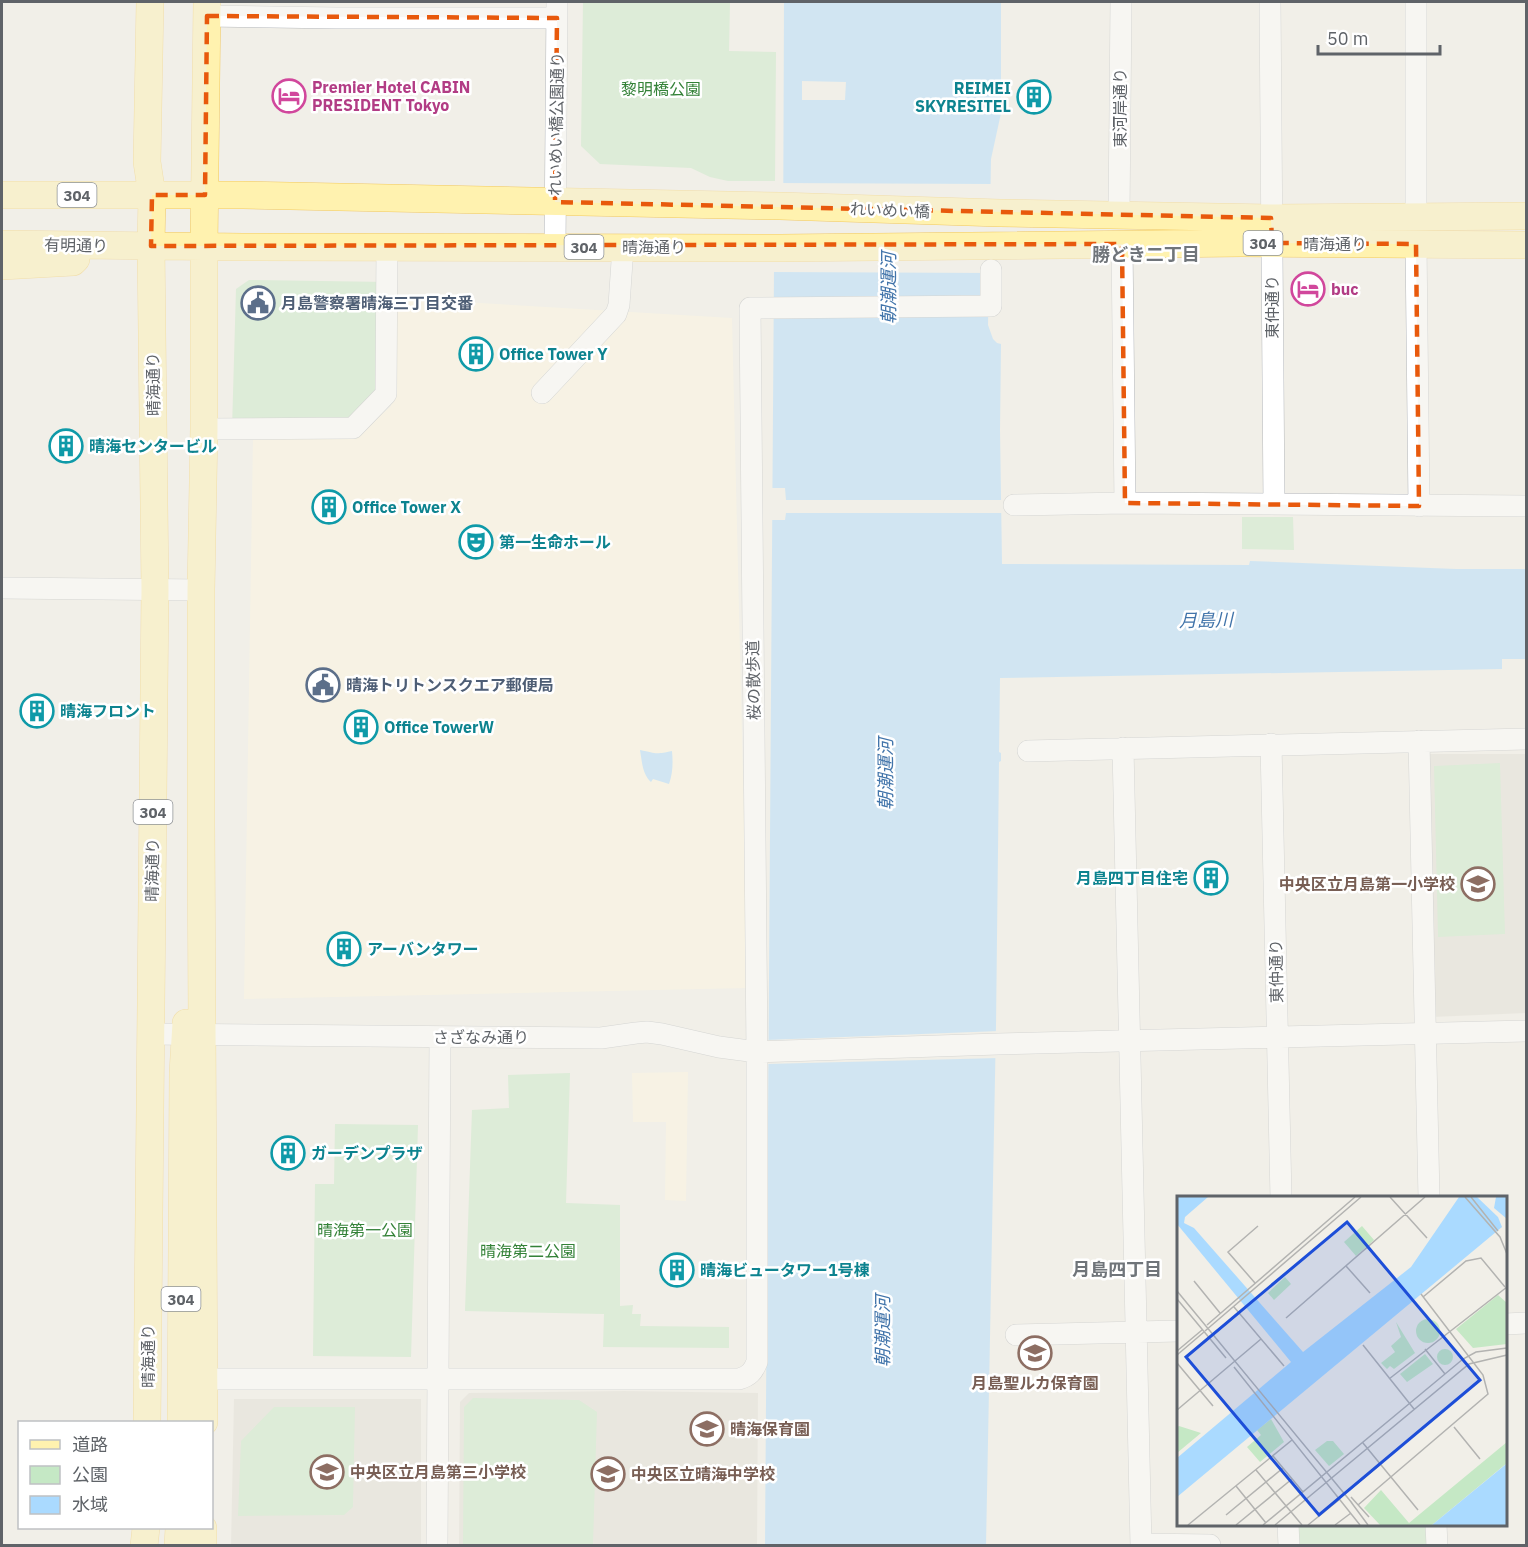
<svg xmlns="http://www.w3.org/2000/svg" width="1528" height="1547" font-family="'IBM Plex Sans','Noto Sans JP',sans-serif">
	<rect width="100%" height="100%" fill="#f1efe8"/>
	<path fill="#fef7e0" d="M394,298L732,318L748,988L244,999L253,436L355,439L391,406Z
		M688,1072L686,1201L665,1200L666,1122H633L632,1073Z"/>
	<path fill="#e1ded6" d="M1427,754H1526V1013L1432,1017Z
		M624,1391L758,1393L757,1545L459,1546L460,1402L469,1393Z
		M234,1399H421V1545L231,1546Z"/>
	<path fill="#c5e8c5" d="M583,2H730L729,51L776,52L775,181H728L710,177L691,168L600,164L581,146Z
		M249,280L387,282L386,394L353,428L232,429L236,289Z
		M1242,517H1293L1294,550L1242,549Z
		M1500,763L1505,934L1438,937L1434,766Z
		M570,1073L566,1203L620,1205V1306L633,1305L632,1314H641L640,1326L729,1327V1348L603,1347L604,1314L465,1311L472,1110L509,1108L508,1075Z
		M335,1124L418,1125L411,1357L313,1356L315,1184H334Z
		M473,1398L579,1400L597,1412L593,1545H463L464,1407Z
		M274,1407H355L353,1507L344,1515L238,1516L241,1441Z
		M1295,1525H1430V1545H1295Z"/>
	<path fill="#aadaff" d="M784,2H1001V113L991,159L988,325L993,339L997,343L1001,344L1000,430L1002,564L1249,565L1250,561L1456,569H1526V659H1502V669L1000,678L999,752L1001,753V761L999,762L996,1025L986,1545L765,1546L774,270H783Z
		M640,750C656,753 654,755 672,751C673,762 673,773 669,784L653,779L651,782C642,774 642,761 640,750Z"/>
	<path fill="#f1efe8" d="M802,81L846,82L845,100H802Z
		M781,183L993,184L992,273L771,272L773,268L780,267Z
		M770,488H785L786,500H1004V513H786L785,520H769Z
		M999,1031V1058L767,1064L766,1040Z"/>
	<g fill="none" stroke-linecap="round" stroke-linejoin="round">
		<defs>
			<path id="minor" d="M1270,2L1274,504
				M1416,2V217
				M207,16L336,18H557
				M1119,215L1121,2
				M1122,244L1125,503
				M1416,244L1419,506
				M555,247L557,2
				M542,393L616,314L619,305L623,247
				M204,429L353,428L386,394L387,247
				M1014,505L1125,503L1526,506
				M2,588L201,590
				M1419,741L1429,1198
				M1271,744L1281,1198
				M1123,748L1141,1546
				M1028,751L1526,739
				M150,1034L601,1038L636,1033L647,1032L662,1034L719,1047L757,1052L998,1044L1526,1031
				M1506,1324L1526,1323
				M1016,1335L1178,1331
				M204,1379H739C749,1376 753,1372 757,1362V1052L750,308L991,306V270
				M1288,1524L1289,1546
				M1436,1524L1437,1546
				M1141,1544L1210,1545
				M437,1546L440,1037"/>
			<path id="major" d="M2,195H243L780,206L1000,213L1271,218L1526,216
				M2,244L243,247L780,248L1242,243L1526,245
				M2,266L73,262L76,259
				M147,1422L155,589L151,246L152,195L147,162L150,2
				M181,1422L183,1073L186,1023
				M204,1422L201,824V590L204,429V246L207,2
				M144,1546L146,1528
				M178,1546L179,1528
				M203,1546V1528"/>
		</defs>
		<use href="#minor" stroke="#b5b8bc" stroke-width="22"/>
		<use href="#major" stroke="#f2c960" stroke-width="28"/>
		<use href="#minor" stroke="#fff" stroke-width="21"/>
		<use href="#major" stroke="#fff2af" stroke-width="27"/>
	</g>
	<path d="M0 0H1528V1547H0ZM207,16L557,18L555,202L1271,218L1272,243L1416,244L1419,506L1125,503L1122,244L151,246L152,195H205Z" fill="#f1efe8" fill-opacity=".55" fill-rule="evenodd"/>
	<path fill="none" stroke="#e8590c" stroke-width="4.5" stroke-dasharray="12 8" stroke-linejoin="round" d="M207,16L557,18L555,202L1271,218L1272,243L1416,244L1419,506L1125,503L1122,244L151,246L152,195H205Z"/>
	<defs>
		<symbol id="hotel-ring" viewBox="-11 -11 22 22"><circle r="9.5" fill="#fff" stroke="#d1479c" stroke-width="1.5"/><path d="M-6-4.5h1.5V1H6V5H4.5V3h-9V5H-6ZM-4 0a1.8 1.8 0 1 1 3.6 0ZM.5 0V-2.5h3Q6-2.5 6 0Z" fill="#d1479c"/></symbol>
		<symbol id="building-ring" viewBox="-11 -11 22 22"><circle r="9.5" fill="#fff" stroke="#0f9aa8" stroke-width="1.5"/><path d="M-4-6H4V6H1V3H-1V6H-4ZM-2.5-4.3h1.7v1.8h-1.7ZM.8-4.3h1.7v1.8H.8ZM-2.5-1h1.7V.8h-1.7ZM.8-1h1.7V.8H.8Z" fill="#0f9aa8"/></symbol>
		<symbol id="civic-ring" viewBox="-11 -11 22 22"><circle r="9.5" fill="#fff" stroke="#5c6f8a" stroke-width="1.5"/><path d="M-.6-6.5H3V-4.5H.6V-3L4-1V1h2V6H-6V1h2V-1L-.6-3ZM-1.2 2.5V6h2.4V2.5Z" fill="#5c6f8a"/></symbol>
		<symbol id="theatre-ring" viewBox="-11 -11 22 22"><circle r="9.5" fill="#fff" stroke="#0f9aa8" stroke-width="1.5"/><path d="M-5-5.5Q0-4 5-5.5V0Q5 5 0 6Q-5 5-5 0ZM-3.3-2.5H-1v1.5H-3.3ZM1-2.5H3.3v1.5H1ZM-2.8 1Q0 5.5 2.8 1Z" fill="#0f9aa8"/></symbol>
		<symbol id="school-ring" viewBox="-11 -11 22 22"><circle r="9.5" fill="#fff" stroke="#8d6e63" stroke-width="1.5"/><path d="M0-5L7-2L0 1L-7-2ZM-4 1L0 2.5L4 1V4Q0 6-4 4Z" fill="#8d6e63"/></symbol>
	</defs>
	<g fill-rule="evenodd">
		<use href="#hotel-ring" x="270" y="77" width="38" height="38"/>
		<use href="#building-ring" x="1015" y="78" width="38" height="38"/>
		<use href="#hotel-ring" x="1289" y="270" width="38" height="38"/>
		<use href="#civic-ring" x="239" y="284" width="38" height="38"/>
		<use href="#building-ring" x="457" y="335" width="38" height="38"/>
		<use href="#building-ring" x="47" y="427" width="38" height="38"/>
		<use href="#building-ring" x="310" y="488" width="38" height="38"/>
		<use href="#theatre-ring" x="457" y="523" width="38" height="38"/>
		<use href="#civic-ring" x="304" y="666" width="38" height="38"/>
		<use href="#building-ring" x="18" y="692" width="38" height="38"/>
		<use href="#building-ring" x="342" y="708" width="38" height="38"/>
		<use href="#building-ring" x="1192" y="859" width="38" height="38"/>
		<use href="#school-ring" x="1459" y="865" width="38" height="38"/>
		<use href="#building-ring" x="325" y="930" width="38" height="38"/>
		<use href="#building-ring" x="269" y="1134" width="38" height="38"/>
		<use href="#building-ring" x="658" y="1251" width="38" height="38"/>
		<use href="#school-ring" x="1016" y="1334" width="38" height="38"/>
		<use href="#school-ring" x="688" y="1410" width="38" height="38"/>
		<use href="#school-ring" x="308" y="1453" width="38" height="38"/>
		<use href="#school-ring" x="589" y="1455" width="38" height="38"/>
	</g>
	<g text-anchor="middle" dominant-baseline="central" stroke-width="5" stroke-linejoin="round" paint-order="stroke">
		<g fill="#fff" stroke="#8f9295" stroke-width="1.5">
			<rect x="57.5" y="183" width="39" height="24" rx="4.5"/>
			<rect x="1243.5" y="231" width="39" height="24" rx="4.5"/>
			<rect x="564.5" y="235" width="39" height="24" rx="4.5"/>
			<rect x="133.5" y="800" width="39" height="24" rx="4.5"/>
			<rect x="161.5" y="1287" width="39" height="24" rx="4.5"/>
		</g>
		<g font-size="15" font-weight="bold" fill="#5f6368">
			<text x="77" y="195">304</text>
			<text x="1263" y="243">304</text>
			<text x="584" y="247">304</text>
			<text x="153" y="812">304</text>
			<text x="181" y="1299">304</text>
		</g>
		<g font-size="16" font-weight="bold" fill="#b23c85" stroke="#fff" text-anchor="start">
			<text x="312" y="87">Premier Hotel CABIN<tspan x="312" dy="18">PRESIDENT Tokyo</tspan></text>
			<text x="1331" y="289">buc</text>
		</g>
		<g font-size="16" font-weight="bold" fill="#0d838f" stroke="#fff" text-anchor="start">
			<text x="1011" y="88" text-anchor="end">REIMEI<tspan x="1011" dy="18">SKYRESITEL</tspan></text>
			<text x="499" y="354">Office Tower Y</text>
			<text x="89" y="446">晴海センタービル</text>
			<text x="352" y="507">Office Tower X</text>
			<text x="499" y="542">第一生命ホール</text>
			<text x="60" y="711">晴海フロント</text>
			<text x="384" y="727">Office TowerW</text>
			<text x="1188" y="878" text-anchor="end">月島四丁目住宅</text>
			<text x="367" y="949">アーバンタワー</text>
			<text x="311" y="1153">ガーデンプラザ</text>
			<text x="700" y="1270">晴海ビュータワー1号棟</text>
		</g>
		<g font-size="16" fill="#348238" stroke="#fff">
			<text x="661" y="89">黎明橋公園</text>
			<text x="365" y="1230">晴海第一公園</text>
			<text x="528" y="1251">晴海第二公園</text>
		</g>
		<g font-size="16" fill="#5f6368" stroke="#fff">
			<text transform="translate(1120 108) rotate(-90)">東河岸通り</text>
			<text transform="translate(556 124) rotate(-89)">れいめい橋公園通り</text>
			<text transform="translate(890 210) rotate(2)">れいめい橋</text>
			<text x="1335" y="244">晴海通り</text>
			<text transform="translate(76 245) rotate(1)">有明通り</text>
			<text x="654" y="247">晴海通り</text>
			<text transform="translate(1272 307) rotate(-90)">東仲通り</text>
			<text transform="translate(153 384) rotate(-91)">晴海通り</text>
			<text transform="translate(753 680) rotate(-91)">桜の散歩道</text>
			<text transform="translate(152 870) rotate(-89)">晴海通り</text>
			<text transform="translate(1276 971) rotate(-91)">東仲通り</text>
			<text x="481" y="1037">さざなみ通り</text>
			<text transform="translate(148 1356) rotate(-90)">晴海通り</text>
		</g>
		<g font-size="16" font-weight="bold" fill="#4e5e75" stroke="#fff" text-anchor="start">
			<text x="281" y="303">月島警察署晴海三丁目交番</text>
			<text x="346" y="685">晴海トリトンスクエア郵便局</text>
		</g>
		<g font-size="16" font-weight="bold" fill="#785e54" stroke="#fff" text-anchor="start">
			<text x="1455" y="884" text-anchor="end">中央区立月島第一小学校</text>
			<text x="1035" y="1383" text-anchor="middle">月島聖ルカ保育園</text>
			<text x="730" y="1429">晴海保育園</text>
			<text x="350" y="1472">中央区立月島第三小学校</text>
			<text x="631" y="1474">中央区立晴海中学校</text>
		</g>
		<g font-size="18" font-weight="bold" fill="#70757a" stroke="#fff">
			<text x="1146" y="254">勝どき二丁目</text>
			<text x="1117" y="1269">月島四丁目</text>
		</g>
		<g font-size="18" font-style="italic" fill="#4174aa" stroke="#fff">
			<text transform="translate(888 288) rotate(-90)">朝潮運河</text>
			<text transform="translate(1206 620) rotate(-1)">月島川</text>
			<text transform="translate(885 774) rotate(-90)">朝潮運河</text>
			<text transform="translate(882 1331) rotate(-90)">朝潮運河</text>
		</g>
	</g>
	<g transform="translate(1177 1196)">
		<rect width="330" height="330" fill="#f1efe8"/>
		<path d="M185,30L197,44L179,60L167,46ZM108,81L114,88L97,104L91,97ZM321,99L330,107V148L296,152L279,133ZM239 135a12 12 0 1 1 24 0a12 12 0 1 1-24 0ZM219,126L238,157L217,173L213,170L210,173L204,167L218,156L214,150L224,141ZM260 161a8 8 0 1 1 16 0a8 8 0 1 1-16 0ZM248,158L256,168L230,186L223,178ZM94,223L107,246L83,266L70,251L84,239L80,234ZM2,230L24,237L0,257V231ZM150,245H156L167,258L152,270L138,254ZM330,246V267L255,329H203L187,312L204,294L232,327Z" fill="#c5e8c5"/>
		<path d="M0,1H31L8,21L7,27L17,32L126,156L234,71L282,1H300L321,21L325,31L0,301V262L114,166L0,28ZM319,1H330V23L317,12ZM330,267V329H255L328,269Z" fill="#aadaff"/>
		<path fill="none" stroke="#b3b3b1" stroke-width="1.5" d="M213,1L250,42M288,1L323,41L330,58M294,1L321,35M169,70L193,97M17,85L43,117M78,87L51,56L81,30M0,95L175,307M246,101L289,65L304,62L328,91M0,103L49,162M57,111L107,170M109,122L248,1M30,129L178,1M28,135L184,1M186,149L237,213M248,153L268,178M0,155L25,134M0,159L27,136M0,167L36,210M57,171L183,329M212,183L330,91M0,214L84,143M277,231L303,263M186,247L241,314M96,260L126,296M79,274L125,329M59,290L89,327M170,296L204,268M174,301L192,321M174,306L191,329M181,309L311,198L306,179L244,98M49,319L106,272M11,329L115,244M59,329L115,283M86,329L286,163L299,156L330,152M98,329L292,168L330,159M131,329L163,303M158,329L174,317"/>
		<path fill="#1d4ed8" fill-opacity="0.15" stroke="#1d4ed8" stroke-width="3" d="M170,26L303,184L142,319L9,161Z"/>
		<rect width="330" height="330" fill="none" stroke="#5f6368" stroke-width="3"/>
	</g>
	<rect width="1528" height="1547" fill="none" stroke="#5f6368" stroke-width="6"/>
	<rect x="18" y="1421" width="195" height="108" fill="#ffffff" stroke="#bfc1c3" stroke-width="1.5"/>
	<rect x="30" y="1440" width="30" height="9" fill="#fff2af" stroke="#bfc1c3" stroke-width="1.5"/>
	<text x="72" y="1451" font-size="18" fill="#5f6368">道路</text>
	<rect x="30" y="1466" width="30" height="18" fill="#c5e8c5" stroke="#bfc1c3" stroke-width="1.5"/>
	<text x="72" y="1481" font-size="18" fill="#5f6368">公園</text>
	<rect x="30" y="1496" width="30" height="18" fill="#aadaff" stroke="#bfc1c3" stroke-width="1.5"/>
	<text x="72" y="1511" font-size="18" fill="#5f6368">水域</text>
	<path d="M1318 45v9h122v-9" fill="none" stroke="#5f6368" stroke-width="3"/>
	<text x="1327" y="45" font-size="18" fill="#5f6368" stroke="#ffffff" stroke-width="4.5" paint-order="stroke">50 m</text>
</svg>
